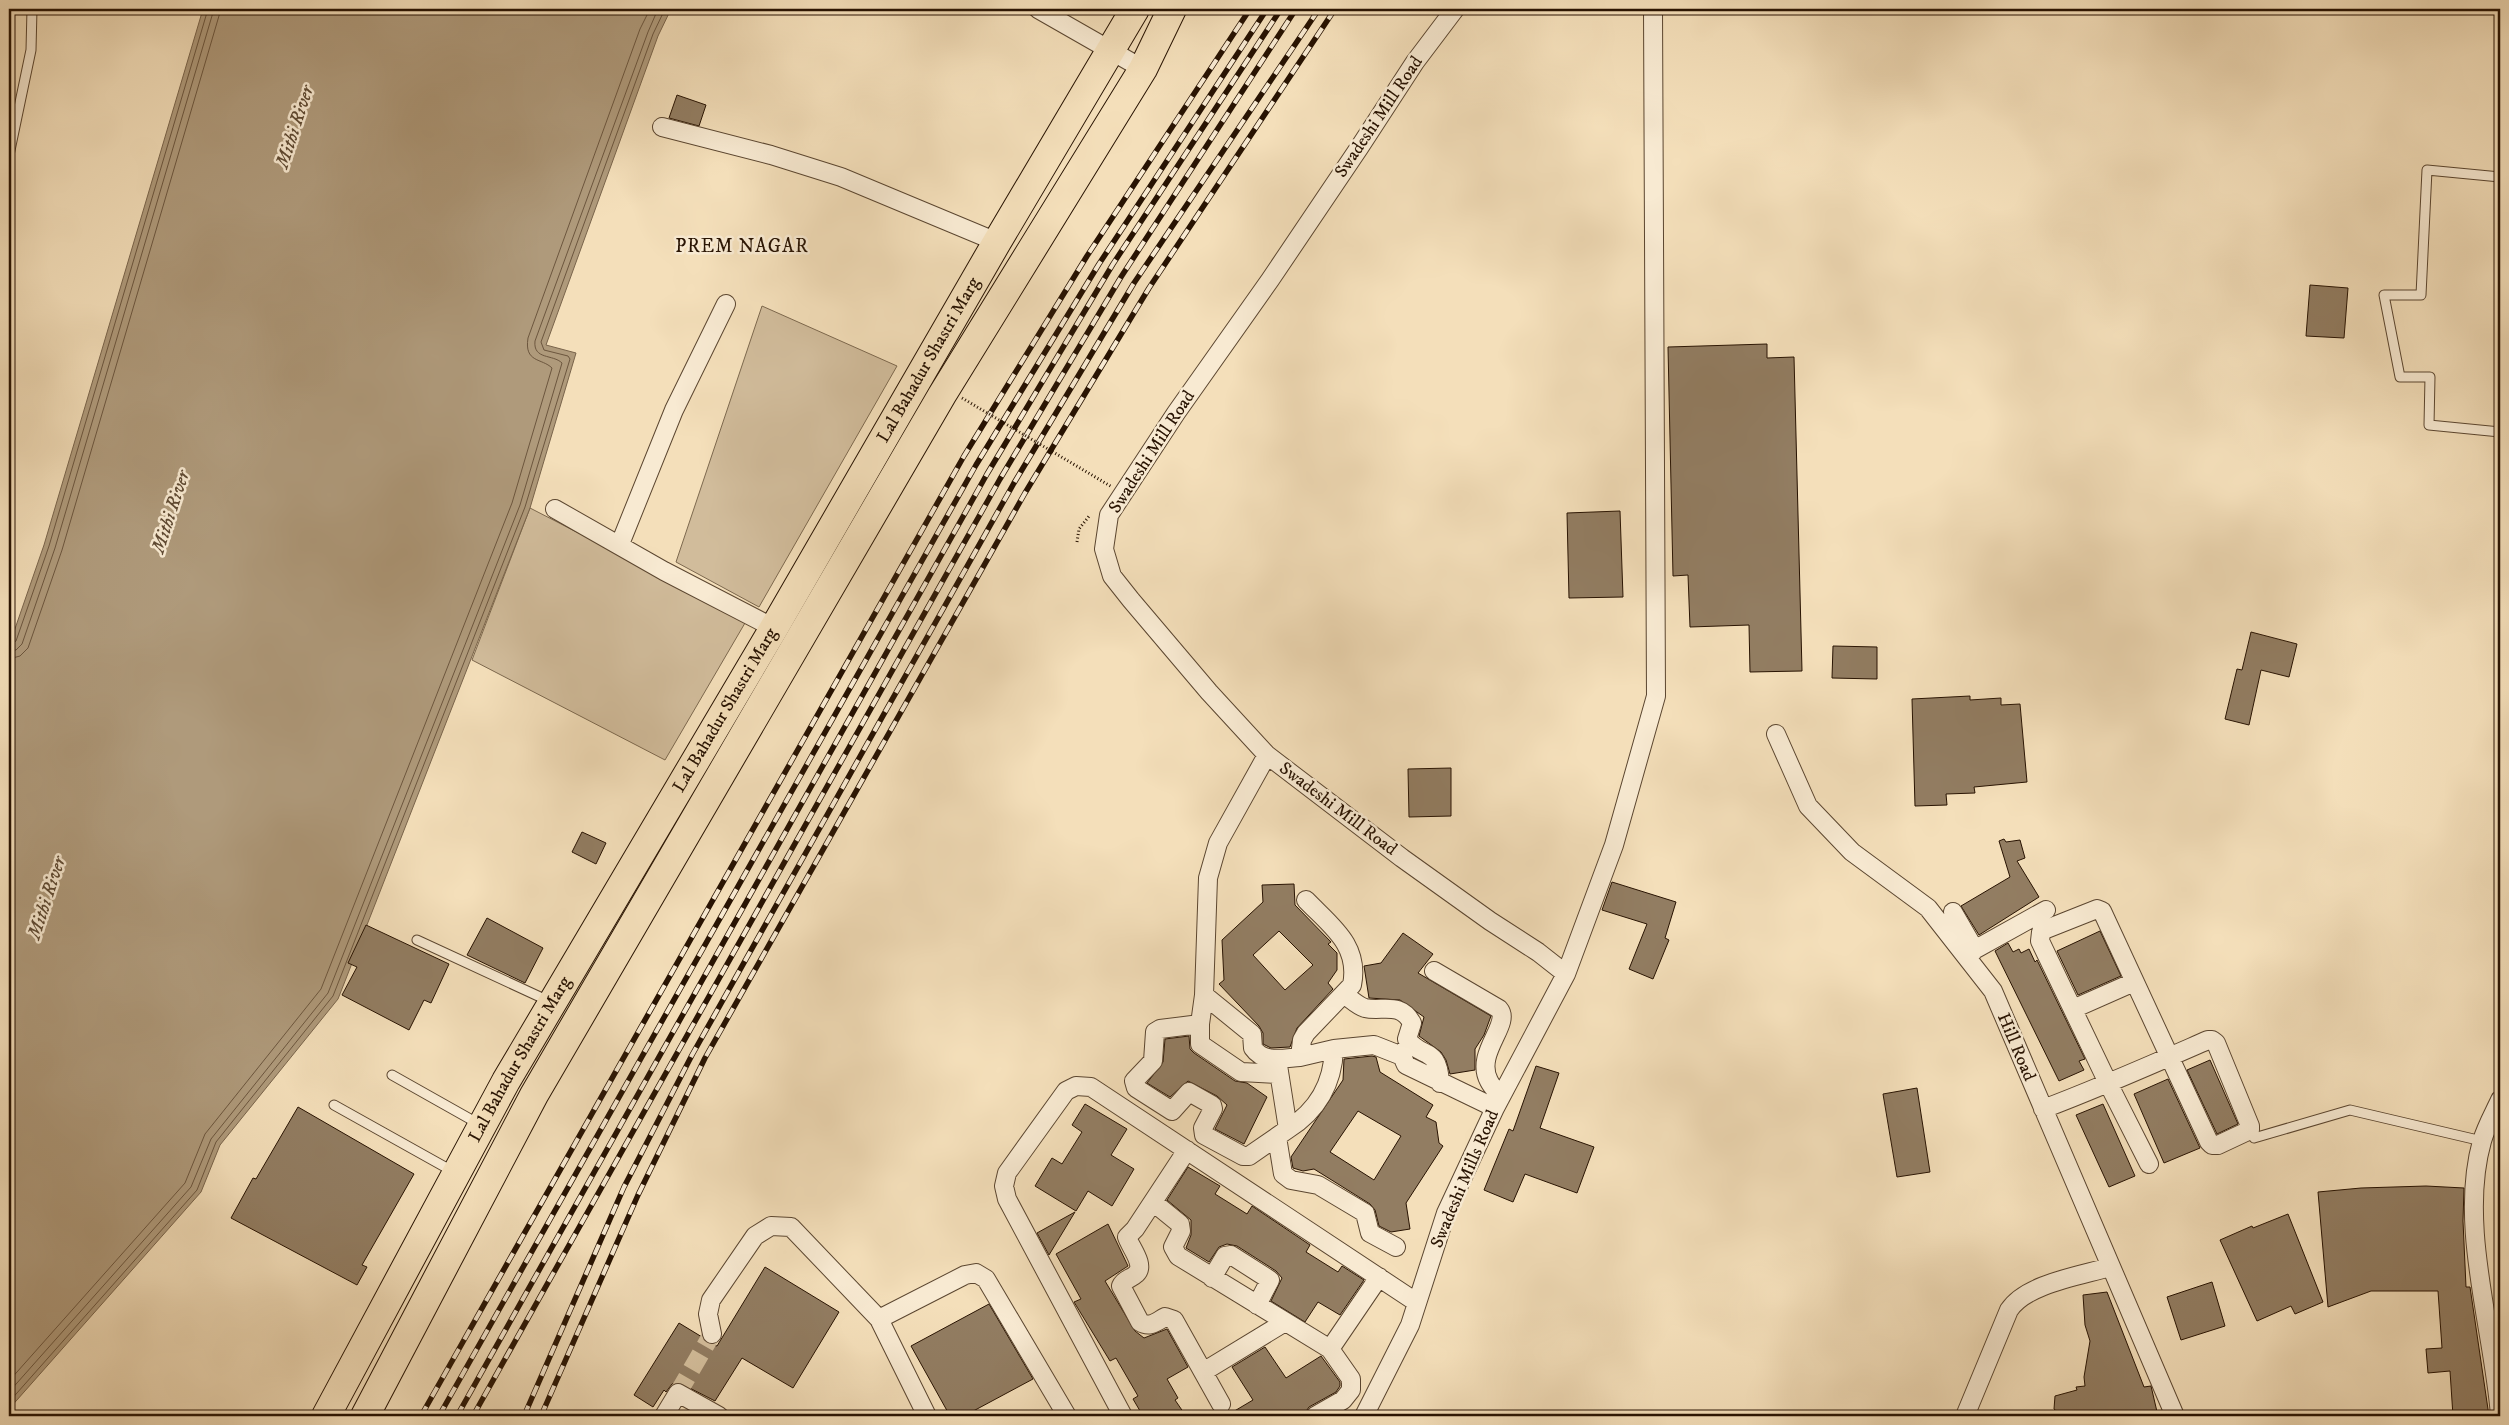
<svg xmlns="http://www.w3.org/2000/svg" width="2509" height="1425" font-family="'IM FELL DW Pica',serif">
	<rect width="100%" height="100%" fill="#f4dfba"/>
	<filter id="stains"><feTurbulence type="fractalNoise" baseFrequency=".004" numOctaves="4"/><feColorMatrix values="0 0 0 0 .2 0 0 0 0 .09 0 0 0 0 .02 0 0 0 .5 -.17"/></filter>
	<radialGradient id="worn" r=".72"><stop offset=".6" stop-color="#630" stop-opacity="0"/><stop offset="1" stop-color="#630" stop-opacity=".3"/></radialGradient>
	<path fill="#d1bc9b" stroke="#7c684e" d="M762,306L897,366L759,607L676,562Z
		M530,508L670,580L745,623L665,760L472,660Z"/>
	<path fill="#af9a7b" stroke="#79644b" d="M203,9H671L658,36L546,345L576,353L530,508L338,999L220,1145L201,1192L9,1409V646L44,545Z"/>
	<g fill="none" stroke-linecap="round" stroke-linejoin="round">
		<path stroke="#6c563e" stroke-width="1" d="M9,645L16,641L49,546L208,9
			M9,651L16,650L22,644L55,548L214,9
			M9,659L20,656L28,648L62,550L221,9
			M9,1381L185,1183L205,1134L321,989L512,503L552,368C542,358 524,363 528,338L640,29L650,9
			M9,1392L191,1187L211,1139L328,993L520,505L562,363C553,354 533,360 535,341L648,32L658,9
			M9,1402L197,1190L216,1142L333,996L525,507L570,359L568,356L544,350L541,342L653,34L665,9"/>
	</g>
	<path fill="#927d62" stroke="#281302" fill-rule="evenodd" d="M677,95L706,105L699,126L669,118Z
		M2310,285L2348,288L2344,338L2306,336Z
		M1767,344V358L1794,357L1802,671L1750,672L1749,625L1690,627L1688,575L1673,576L1668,347Z
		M1620,511L1623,597L1569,598L1567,513Z
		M2251,632L2297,644L2289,677L2261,670L2249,725L2225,719L2237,669L2242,670Z
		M1833,646L1877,647V679L1832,678Z
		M1970,696V700L2001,698V705L2020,704L2027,782L1974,787L1975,793L1946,794L1947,805L1915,806L1912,699Z
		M1451,768V816L1409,817L1408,769Z
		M582,832L606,843L596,864L572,852Z
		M2004,839L2006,842L2020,840L2025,858L2017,861L2039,897L1979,935L1961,906L2010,877L1999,841Z
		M1612,882L1676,902L1665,938L1669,940L1653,979L1629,969L1647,924L1602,910Z
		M1294,884L1295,905L1331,942L1328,944L1337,953V970L1328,983L1333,989L1297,1028L1290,1047L1271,1048L1263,1044V1033L1259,1026L1219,984L1224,980L1222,940L1263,902L1262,885ZM1279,931L1313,965L1285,990L1253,955Z
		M487,918L543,948L525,983L467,955Z
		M366,925L449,964L431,1003L424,1000L409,1030L342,995L357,967L348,963Z
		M2100,931L2121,976L2078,995L2057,951Z
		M1403,933L1433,954L1418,973L1491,1016L1484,1035L1475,1049V1070L1450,1074L1446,1060L1441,1052L1419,1036L1424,1017L1400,1000L1369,998L1364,966L1381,963Z
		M2008,943L2013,952L2019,949L2021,953L2029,949L2035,962L2037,960L2085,1059L2079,1061L2084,1070L2059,1081L1995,951Z
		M1189,1036L1190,1049L1194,1053L1235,1081L1247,1083L1267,1097L1244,1144L1215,1129L1227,1105L1217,1096L1188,1081L1170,1097L1147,1083L1163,1062L1165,1039Z
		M1372,1056L1376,1057L1380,1072L1433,1105L1426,1117L1436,1122L1439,1143L1443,1146L1406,1203L1410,1229L1391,1232L1379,1226L1375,1210L1370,1204L1314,1169L1303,1171L1293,1168L1291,1157L1343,1080L1344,1059ZM1358,1111L1401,1136L1374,1180L1330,1152Z
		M2210,1060L2238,1124L2217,1134L2187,1070Z
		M1536,1066L1559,1073L1540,1128L1594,1147L1577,1193L1525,1174L1513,1202L1484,1190L1509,1129L1513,1131Z
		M2168,1079L2200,1148L2164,1163L2134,1094Z
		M1917,1088L1930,1172L1897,1177L1883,1094Z
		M1085,1104L1127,1129L1111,1155L1134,1169L1112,1206L1088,1191L1076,1211L1035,1186L1052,1158L1062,1164L1082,1132L1072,1125Z
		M2103,1104L2135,1176L2109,1187L2076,1115Z
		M298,1107L414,1174L362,1265L367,1267L357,1285L231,1218L253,1178L256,1179Z
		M1188,1167L1220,1186L1215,1194L1247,1214L1252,1206L1310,1245L1306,1252L1338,1272L1342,1266L1364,1280L1340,1315L1318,1302L1305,1322L1271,1301L1282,1278L1276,1271L1237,1246L1227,1244L1219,1247L1209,1262L1186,1248L1191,1235V1220L1167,1200Z
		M2426,1186L2464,1188L2463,1221L2466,1287H2470L2489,1416H2453L2450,1371L2428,1373L2426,1349L2442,1348L2438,1291H2371L2328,1307L2318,1192L2361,1188Z
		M1075,1212L1049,1255L1037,1233Z
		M2288,1214L2323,1302L2295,1314L2291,1306L2257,1321L2220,1240L2252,1226L2253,1228Z
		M1108,1224L1128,1266L1105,1281L1135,1331L1144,1338L1167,1329L1188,1367L1167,1379L1178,1398L1175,1400L1186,1416H1143L1133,1399L1138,1396L1116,1358L1110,1361L1074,1302L1081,1299L1056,1254Z
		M765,1267L839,1312L793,1388L742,1358L715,1401L678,1382L672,1384L666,1392L664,1390L653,1407L634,1395L679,1323L702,1337L708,1344L717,1346Z
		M2212,1282L2225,1326L2181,1340L2167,1297Z
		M2107,1292L2144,1387L2151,1386L2158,1416H2062L2054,1409L2055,1396L2077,1390L2076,1387L2085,1386L2084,1377L2090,1341L2085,1325L2083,1295Z
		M989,1304L1033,1379L964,1416H950L911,1346Z
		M1265,1347L1286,1378L1321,1356L1340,1382V1386L1336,1392L1309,1407L1303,1416H1226L1253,1400L1232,1367Z"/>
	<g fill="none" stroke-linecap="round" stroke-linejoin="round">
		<path stroke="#d5c09e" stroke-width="18" stroke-dasharray="18 9" stroke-linecap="butt" d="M678,1393L712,1334"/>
		<defs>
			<path id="lane" d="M9,155L31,50L32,9
				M2500,177L2427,170L2421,295H2384L2400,377H2430L2429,425L2500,432
				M417,940L551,1002
				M392,1075L479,1124
				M334,1105L454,1172
				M2254,1138L2350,1110L2482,1141"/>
			<path id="street" d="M1038,9L1143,69
				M1455,9L1415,62L1359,148L1270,280L1176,413L1109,515L1104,549L1112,576L1131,600L1209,692L1267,755L1402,858L1490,921L1538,952L1566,974
				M662,127L771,155L841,177L997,242
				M555,509L664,571L774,628
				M620,544L674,410L726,304
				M1776,734L1808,806L1852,852L1928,908L1993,991L2175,1416
				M1267,755L1218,843L1208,878L1204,995L1252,1034L1253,1048C1264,1064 1284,1058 1300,1057L1302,1040L1306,1033L1352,985C1360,945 1331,926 1306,900
				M1953,912L1975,950
				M1965,955L2046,910
				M1434,971L1499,1009C1512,1024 1474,1053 1489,1081C1492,1087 1497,1092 1501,1097
				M1204,995L1200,1024L1160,1029L1155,1032L1153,1061L1134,1081L1136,1088L1172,1111L1189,1092L1212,1105L1213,1109L1203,1128L1204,1135L1243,1156H1249L1288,1129L1277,1059
				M1345,995C1351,999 1358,1006 1365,1008C1382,1012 1400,1001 1412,1023L1407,1039C1422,1060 1438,1045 1440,1083
				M2073,1009L2134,982
				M1200,1024V1044L1241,1072L1279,1074
				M1407,1047L1402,1056L1406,1065L1495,1108
				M1300,1057L1334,1049
				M2043,1109C2099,1088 2153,1064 2208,1040H2212L2216,1043L2250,1126V1130L2218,1145H2212L2209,1142L2102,911L2097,909L2044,930L2041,932L2040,941L2108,1083L2149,1164
				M1288,1129C1317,1111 1333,1083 1334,1049L1374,1045L1402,1056
				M1277,1137L1283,1174L1291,1180L1318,1185L1365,1213L1370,1233L1396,1247
				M1187,1150L1135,1229L1127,1237C1130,1247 1146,1265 1136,1274C1131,1279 1124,1279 1121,1286L1140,1322C1150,1328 1156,1322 1165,1317L1174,1320L1221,1404
				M1153,1202L1180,1224L1181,1231L1173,1247L1178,1256L1330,1349
				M1212,1278L1225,1256L1231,1255L1270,1280L1257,1305
				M879,1319L927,1416
				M712,1334L708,1314L711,1300L755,1236L771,1226L791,1227L879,1319L965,1275L976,1273L986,1279L1067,1416
				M1203,1372L1285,1322
				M664,1416L678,1393L719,1416
				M1123,1416L1007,1199L1004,1186L1007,1173L1066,1091L1076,1086L1091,1087L1416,1302
				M1315,1416L1343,1400L1351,1390V1379L1330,1349L1379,1277
				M1364,1416L1410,1325L1446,1213L1495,1108L1566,974L1614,845L1656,696L1653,9
				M1965,1416L2009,1310C2026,1284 2079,1276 2110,1267
				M2500,1416C2494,1331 2458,1226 2482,1141C2486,1127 2494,1113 2500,1100"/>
			<g id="primary">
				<path id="s1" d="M326,1416L506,1081L774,628L997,242L1135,9"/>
				<path d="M365,1416L534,1095L942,395L1143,69L1172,9"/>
			</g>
		</defs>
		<use href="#lane" stroke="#5b4630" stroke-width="11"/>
		<use href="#street" stroke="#5b4630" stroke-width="20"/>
		<use href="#primary" stroke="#281302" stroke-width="30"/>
		<path stroke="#281302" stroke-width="3" stroke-dasharray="1 2.5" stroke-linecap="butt" d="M1077,542L1079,529L1090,515"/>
		<use href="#lane" stroke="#f8ead2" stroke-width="9"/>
		<use href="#street" stroke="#f8ead2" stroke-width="18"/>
		<use href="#primary" stroke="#f4dfba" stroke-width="28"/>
		<defs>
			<path id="rail" d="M421,1416L964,456L1087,256L1250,9
				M439,1416L976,465L1099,264L1267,9
				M457,1416L987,474L1113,264L1281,9
				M473,1416L1000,479L1121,277L1296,9
				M524,1416L624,1187L692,1055L1014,483L1134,283L1319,9
				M541,1416L638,1195L705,1058L1025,493L1149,288L1335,9"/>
		</defs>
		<use href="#rail" stroke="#281302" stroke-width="5.5"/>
		<use href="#rail" stroke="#f8ead2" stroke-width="4" stroke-dasharray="11" stroke-linecap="butt"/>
		<path stroke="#281302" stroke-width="3" stroke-dasharray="1 2.5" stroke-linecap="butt" d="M962,398L1112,487"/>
	</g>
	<g text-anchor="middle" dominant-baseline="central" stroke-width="5" stroke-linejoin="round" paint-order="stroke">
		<g font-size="18" fill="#281302" stroke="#f8ead2">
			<text transform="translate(1379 117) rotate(-56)">Swadeshi Mill Road</text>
			<text stroke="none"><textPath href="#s1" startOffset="1216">Lal Bahadur Shastri Marg</textPath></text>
			<text transform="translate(1152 452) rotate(-57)">Swadeshi Mill Road</text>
			<text stroke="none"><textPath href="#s1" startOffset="811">Lal Bahadur Shastri Marg</textPath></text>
			<text transform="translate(1338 809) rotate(37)">Swadeshi Mill Road</text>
			<text transform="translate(2016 1047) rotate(67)">Hill Road</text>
			<text stroke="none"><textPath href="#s1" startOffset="406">Lal Bahadur Shastri Marg</textPath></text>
			<text transform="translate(1465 1179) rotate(-67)">Swadeshi Mills Road</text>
		</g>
		<g font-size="19" font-style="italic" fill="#5e4932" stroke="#f8ead2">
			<text transform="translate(295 127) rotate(-72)">Mithi River</text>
			<text transform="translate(171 512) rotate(-72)">Mithi River</text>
			<text transform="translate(47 898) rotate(-72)">Mithi River</text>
		</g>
		<g font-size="19" letter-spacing="1" fill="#281302" stroke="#f8ead2">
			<text x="742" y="246">PREM NAGAR</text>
		</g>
	</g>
	<rect width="2509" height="1425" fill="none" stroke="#f4dfba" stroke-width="30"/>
	<rect x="10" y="10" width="2489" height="1405" fill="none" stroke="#281302" stroke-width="2.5"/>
	<rect x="15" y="15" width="2479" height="1395" fill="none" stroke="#281302"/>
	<rect width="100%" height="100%" filter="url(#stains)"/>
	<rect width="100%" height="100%" fill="url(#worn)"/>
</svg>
